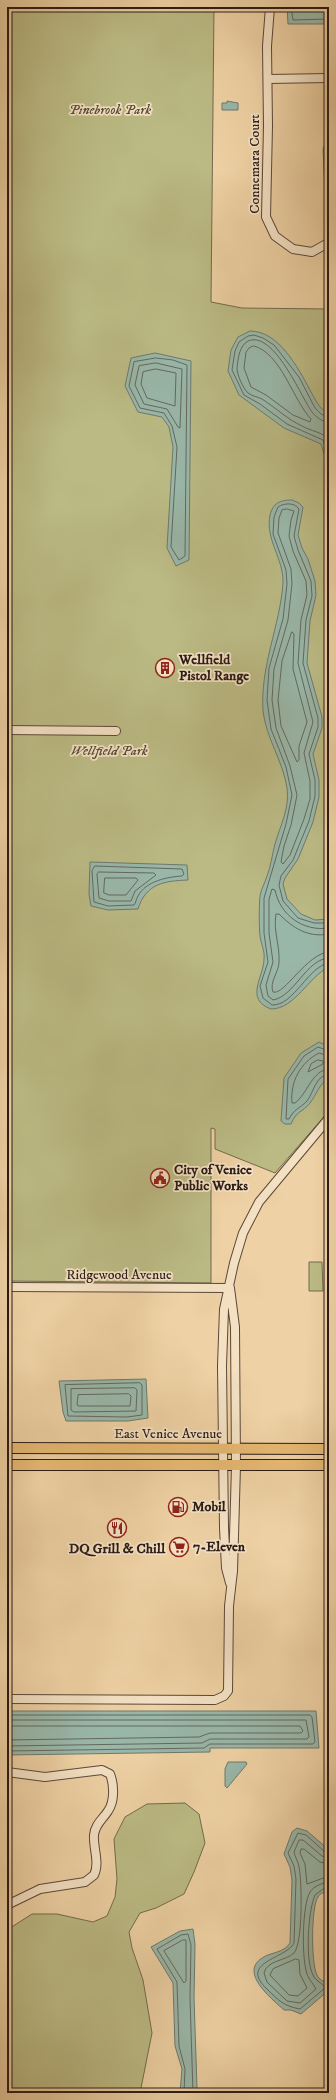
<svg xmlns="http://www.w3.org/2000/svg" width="336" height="2100" font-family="'IM FELL DW Pica',serif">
	<rect width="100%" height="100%" fill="#eed1a4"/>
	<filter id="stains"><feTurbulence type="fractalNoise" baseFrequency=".005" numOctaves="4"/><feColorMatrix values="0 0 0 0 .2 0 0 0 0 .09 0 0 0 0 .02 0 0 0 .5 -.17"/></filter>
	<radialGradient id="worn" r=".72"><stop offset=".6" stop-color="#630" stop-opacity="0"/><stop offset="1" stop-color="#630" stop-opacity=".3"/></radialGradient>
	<path fill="#bbba84" stroke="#726a4c" d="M7,7H214L211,302L242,308L329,309V1111L275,1173L215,1149V1129L211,1128V1283L7,1281Z
		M309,1262H322L323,1291H309Z
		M185,1803L199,1814L205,1843L194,1872L184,1894L156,1908L140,1913L129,1932L132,1948L143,1980L152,2033L140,2093H7V1930L32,1914H57L93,1922L107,1916L115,1897L117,1879L114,1839L125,1817L147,1804Z"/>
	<path fill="#99b7a9" stroke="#6d796e" d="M287,7H329V22L327,24H288Z
		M227,101L238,103V110H222V103H227Z
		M328,136H329V213H326L323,149Z
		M250,331C279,331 298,368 310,390C315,399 319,409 329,414V469L321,444L284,428L239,395L228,371L231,350L238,337Z
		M155,353L191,361L189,560L176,566L167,548L173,447L169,427L162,417L138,412L125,386L131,358Z
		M292,500L299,503L303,507L298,535L302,548L308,559L315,581L316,595L310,621L307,663L322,717V728L313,754L319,780V797L313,822L298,859L285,878L283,884L287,899L301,914L315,920L329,919V967C309,976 295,1009 271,1009C244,999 264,977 264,959C265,951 261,944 260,936C259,927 259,905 260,896C261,889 265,883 267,876C271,866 272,855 275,844C280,826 290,808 287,788C283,761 266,738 263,711C260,666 280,626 283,583C284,559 265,540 270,515C273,503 280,500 292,500Z
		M90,862L187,865L188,880C165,881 146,883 138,909L108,910L91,906L89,894Z
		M319,1042L329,1047V1078C319,1084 317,1094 310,1103C302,1113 297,1110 291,1124H285L281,1121L284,1078L301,1053Z
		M146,1379L148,1418L128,1421H66L63,1412L59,1381Z
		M7,1711H316L319,1748H210V1752L7,1755Z
		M228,1762H246L247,1764L227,1788L225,1786V1769Z
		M297,1828L307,1831L329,1850V1891C325,1892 320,1893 318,1897C311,1907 311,1964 317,1975C319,1980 324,1981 329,1984V1990L301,2014L291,2010H284C271,1998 234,1969 268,1955C276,1952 285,1951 290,1943L292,1880L290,1867L284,1854L292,1832Z
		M193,1929L195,1944L194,1998L197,2088L196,2093H180L182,2069L175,2046L173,1983L151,1947L180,1931Z"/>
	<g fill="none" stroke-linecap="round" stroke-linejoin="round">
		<path stroke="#62695f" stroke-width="1" d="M291,7L293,20L329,19
			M329,145L327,150L329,188
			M254,346C281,353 293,400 311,419L310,422L293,415L266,395L251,387L244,368L246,352L249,348Z
			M156,358L173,360L187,365L185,556L179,560L171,547L177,447L172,426L164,413L140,408L129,386L134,362Z
			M156,363L182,369L180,428L178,427L167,409L144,404L135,385L139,366Z
			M156,369L176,373L175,406L147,398L141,384L143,372Z
			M329,417L321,414L315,408L299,377L274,345L263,338L254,335L248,336L239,342L235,351L232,370L244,395L260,404L287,424L323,440L329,456
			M329,422C322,422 316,417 312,412C301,397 274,330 248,341C239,346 238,359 237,368C237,375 243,388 248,393C252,396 258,397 262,399C276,408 287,419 302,426C311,431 322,432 329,439
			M287,509L294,511L291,520L289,536L293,551L306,581L307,595L301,620L298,663L313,722L304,753L310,781V799L304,819L290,855L283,864L281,862L284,846L291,825L297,795L290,766L276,728L272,700L274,669L288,620L292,584L291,569L278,533L279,518L282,510Z
			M292,632L294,634L293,669L307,722L299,746V760L297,762L281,726L278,700L282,661Z
			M95,866L182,869L184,874L182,876C167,877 146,881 138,896C136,899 136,903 134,905L108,906L94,902L92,871Z
			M99,872L154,873L156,875L135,891L131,901H109L99,898L97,874Z
			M105,878H136L138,880L126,895H109L104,893Z
			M329,923H314L298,918L283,901L279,885L281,876L293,860L309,821L315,796V780L309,754L318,727V718L303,663L306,620L312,596L311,581L298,550L294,536L299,509C294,502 284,503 278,507L274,517L273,534L286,570L287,584L283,619L269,668L267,700L271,729L286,767L292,795L286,824L264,898V933L268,962L260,986L263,998L272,1005C294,1006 308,966 329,963
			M329,928C303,932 280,915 275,890L272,889L269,899V933L273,962L266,985L268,996L273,1000C295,996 306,959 329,958
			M329,934C308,938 293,928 279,914H276C273,931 280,945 279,962C279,972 269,982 273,992C284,996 307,953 329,952
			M329,1051L318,1047L304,1056L288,1079L286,1119H289C294,1109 299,1109 307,1101C314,1092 315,1076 329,1074
			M329,1056L319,1053C300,1063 290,1082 292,1103H295C308,1093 312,1070 329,1069
			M318,1060L323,1061V1064L308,1072L311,1064Z
			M140,1383L142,1385V1415L127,1417L68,1416L65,1385Z
			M135,1388L137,1390L136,1411L74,1412L71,1410V1389Z
			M129,1394L131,1396L130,1406H79L77,1405L78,1395Z
			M7,1715H310L312,1717L315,1742L313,1744H210L204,1748L7,1751
			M7,1720H306L309,1737L307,1739H210L202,1743L7,1746
			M7,1726H300L303,1731L301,1733H210L199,1737L7,1740
			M329,1853L325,1852L306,1835L298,1833L288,1853L294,1866L296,1879L294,1943C286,1959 238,1962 267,1989C279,2001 284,2006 300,2009L325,1988C323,1983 315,1981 313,1975C305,1960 308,1911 315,1895L323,1889L329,1887
			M329,1858L322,1856L303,1840H299L294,1852C295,1857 298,1861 299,1867C302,1881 303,1943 294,1953C286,1961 267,1960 264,1973L267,1982L287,2001L300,2003L316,1989C313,1983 307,1978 306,1970C302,1955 302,1906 310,1892C314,1886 322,1883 329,1882
			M329,1864L320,1862L304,1849H301L300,1853L305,1864L307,1884L329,1876
			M183,1940H186V1981L184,1983L164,1951Z
			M296,1959L299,1960L300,1974L307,1988L298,1996L289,1995L270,1975L273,1969Z
			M184,2093L185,2069L179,2046L177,1982L157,1949L181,1935L188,1934L191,1945L190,1998L193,2093"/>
		<defs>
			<path id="minor" d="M270,7L267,46L268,126L266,217L275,236L293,249L312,252L328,243
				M268,79L329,78
				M7,730L116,731
				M7,1287L230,1288
				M230,1583L226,1568L224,1528L222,1366L224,1309L234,1263L243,1233L259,1202L329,1118
				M7,1699L215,1700L224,1696L228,1691L229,1606L233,1571L236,1466L235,1327L230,1288
				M7,1772L45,1777L102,1770L110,1774C114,1784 115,1801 108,1811C103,1819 95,1824 94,1835C93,1848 100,1863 94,1875L85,1882L40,1889L7,1905"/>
			<path id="major" d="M7,1448L329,1449
				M7,1465H329"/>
		</defs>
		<use href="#minor" stroke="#5b4839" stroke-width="10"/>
		<use href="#major" stroke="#2a1b15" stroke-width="12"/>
		<use href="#minor" stroke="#f4e1c4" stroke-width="8"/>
		<use href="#major" stroke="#e7b872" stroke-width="10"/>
	</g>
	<defs>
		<symbol id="building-ring" viewBox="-11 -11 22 22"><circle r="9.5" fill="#f4e1c4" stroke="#8f2418" stroke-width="1.5"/><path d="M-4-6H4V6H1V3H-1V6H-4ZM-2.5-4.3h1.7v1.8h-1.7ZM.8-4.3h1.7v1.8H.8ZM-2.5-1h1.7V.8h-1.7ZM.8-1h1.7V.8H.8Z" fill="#8f2418"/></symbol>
		<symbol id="civic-ring" viewBox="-11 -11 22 22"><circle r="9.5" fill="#f4e1c4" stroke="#8f2418" stroke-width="1.5"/><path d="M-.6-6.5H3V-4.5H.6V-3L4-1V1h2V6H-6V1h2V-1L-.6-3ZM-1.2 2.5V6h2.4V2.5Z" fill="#8f2418"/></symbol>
		<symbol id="fuel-ring" viewBox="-11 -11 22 22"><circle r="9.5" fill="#f4e1c4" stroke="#8f2418" stroke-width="1.5"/><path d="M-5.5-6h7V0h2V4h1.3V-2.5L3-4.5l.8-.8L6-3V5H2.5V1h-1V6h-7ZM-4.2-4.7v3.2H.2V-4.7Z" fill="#8f2418"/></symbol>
		<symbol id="restaurant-ring" viewBox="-11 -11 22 22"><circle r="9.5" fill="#f4e1c4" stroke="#8f2418" stroke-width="1.5"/><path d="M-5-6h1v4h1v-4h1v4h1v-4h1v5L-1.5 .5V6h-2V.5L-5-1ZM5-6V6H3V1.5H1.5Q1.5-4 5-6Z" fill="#8f2418"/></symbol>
		<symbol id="supermarket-ring" viewBox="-11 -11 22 22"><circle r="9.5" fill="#f4e1c4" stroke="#8f2418" stroke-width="1.5"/><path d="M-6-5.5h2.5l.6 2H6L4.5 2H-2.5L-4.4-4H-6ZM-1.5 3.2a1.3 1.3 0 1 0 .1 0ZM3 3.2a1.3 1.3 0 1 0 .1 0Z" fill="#8f2418"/></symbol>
	</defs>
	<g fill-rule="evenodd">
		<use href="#building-ring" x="154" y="657" width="22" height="22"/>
		<use href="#civic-ring" x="149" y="1167" width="22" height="22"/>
		<use href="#fuel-ring" x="167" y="1496" width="22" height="22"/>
		<use href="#restaurant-ring" x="106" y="1517" width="22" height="22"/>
		<use href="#supermarket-ring" x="168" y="1536" width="22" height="22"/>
	</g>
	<g text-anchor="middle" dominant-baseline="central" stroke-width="3.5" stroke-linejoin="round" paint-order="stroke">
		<g font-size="14" font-style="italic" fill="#564b36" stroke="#f4e1c4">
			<text x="110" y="110">Pinebrook Park</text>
			<text x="109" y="751">Wellfield Park</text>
		</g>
		<g font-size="14" fill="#2a1b15" stroke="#f4e1c4">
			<text transform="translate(255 164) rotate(-90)">Connemara Court</text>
			<text x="119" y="1275">Ridgewood Avenue</text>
			<text x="168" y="1434">East Venice Avenue</text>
		</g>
		<g font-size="14" font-weight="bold" fill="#2a1b15" stroke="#f4e1c4" text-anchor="start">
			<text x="179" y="660">Wellfield<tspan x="179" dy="16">Pistol Range</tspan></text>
			<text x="174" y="1170">City of Venice<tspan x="174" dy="16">Public Works</tspan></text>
			<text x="192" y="1507">Mobil</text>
			<text x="193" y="1547">7-Eleven</text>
			<text x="117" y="1549" text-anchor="middle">DQ Grill &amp; Chill</text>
		</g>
	</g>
	<rect width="336" height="2100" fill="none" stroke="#eed1a4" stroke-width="24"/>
	<rect x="8" y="8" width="320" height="2084" fill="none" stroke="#2a1b15" stroke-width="2"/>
	<rect x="12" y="12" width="312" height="2076" fill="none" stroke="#2a1b15"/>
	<rect width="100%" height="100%" filter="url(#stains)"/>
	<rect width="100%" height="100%" fill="url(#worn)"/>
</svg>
